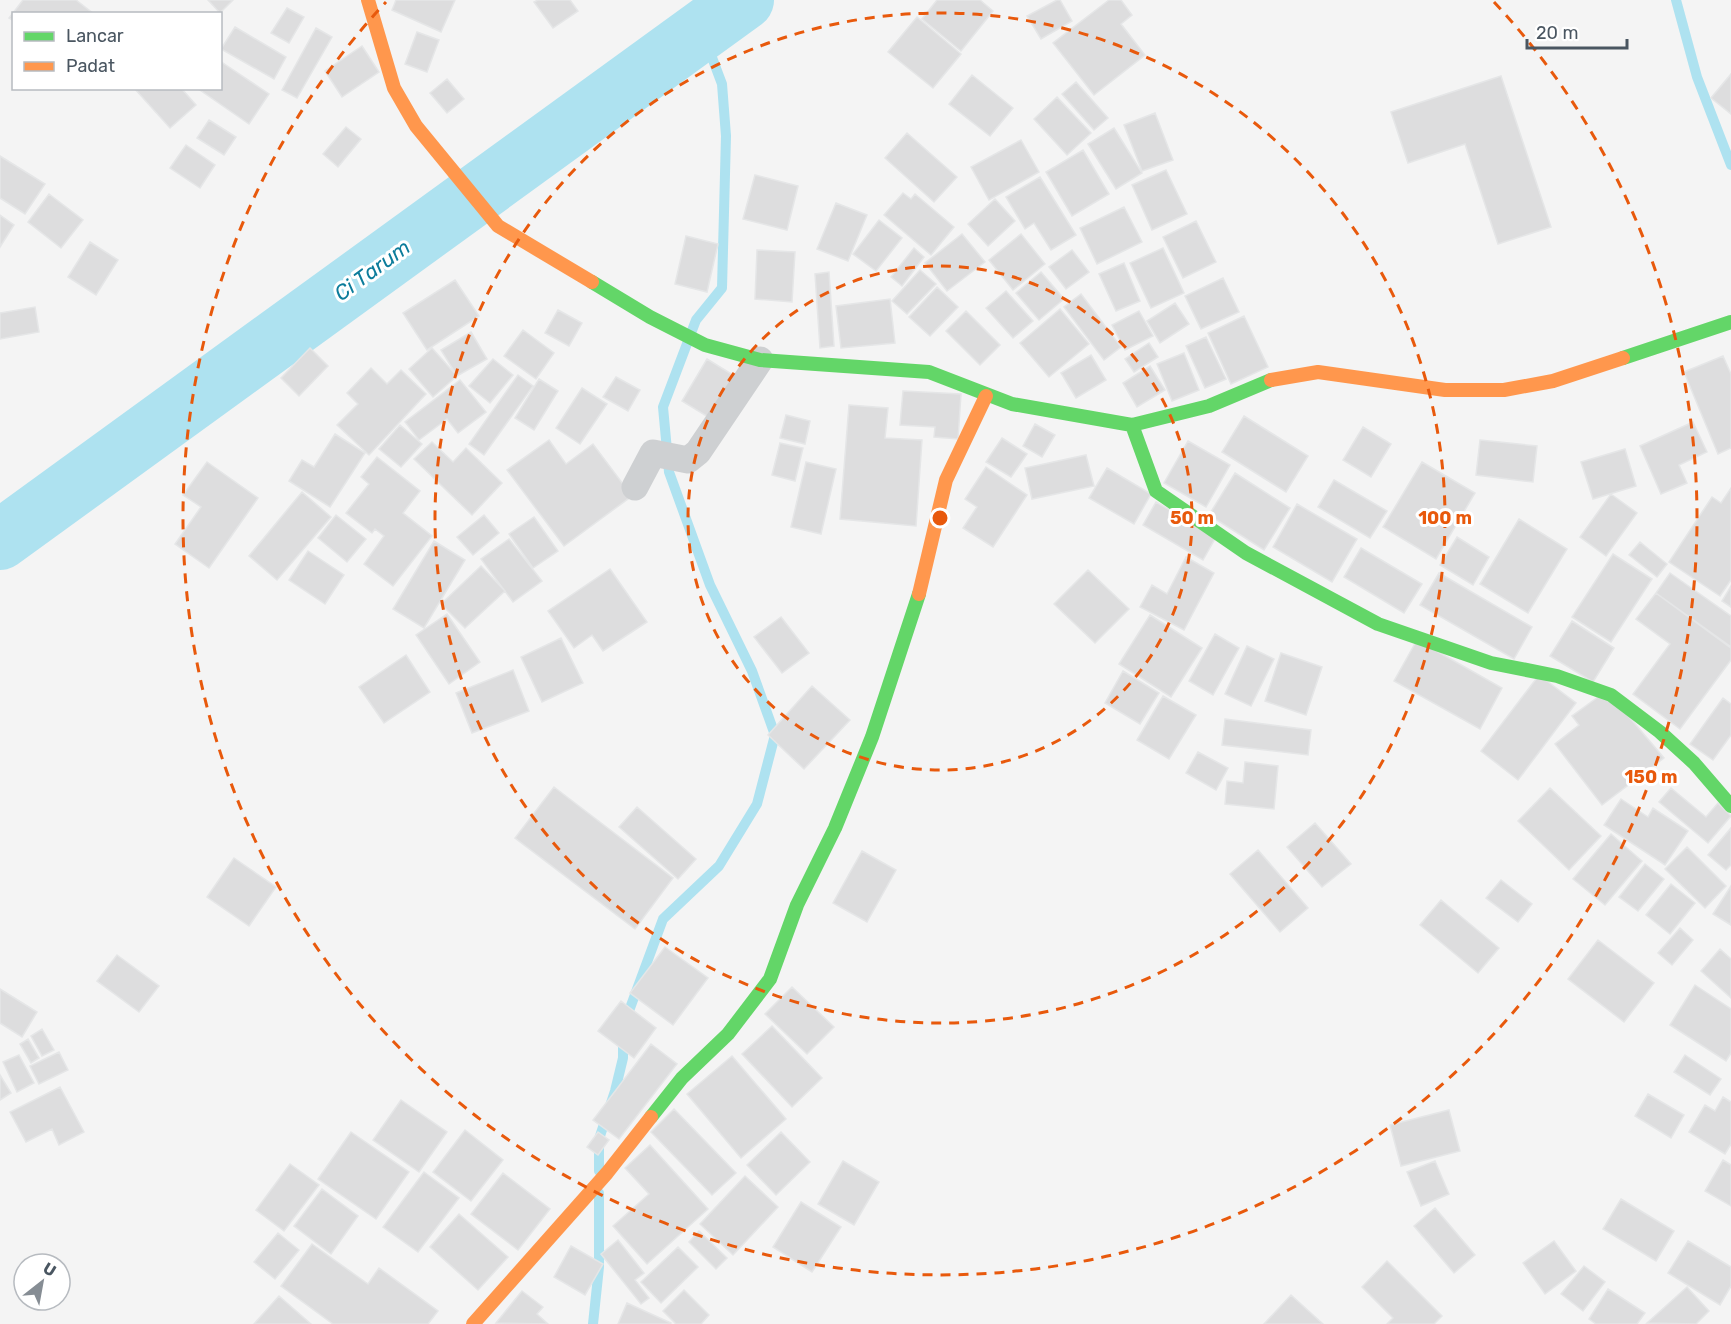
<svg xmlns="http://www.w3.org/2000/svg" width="1731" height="1324" font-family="Rubik,sans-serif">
	<rect width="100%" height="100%" fill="#f4f4f4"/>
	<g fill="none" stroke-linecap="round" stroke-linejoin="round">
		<path stroke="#aee2f0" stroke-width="10" d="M1676,0L1697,77L1731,165
			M626,1019L663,919L719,866L757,804L775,735L752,671L710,585L669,472L663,407L696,320L722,288L726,136L722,84L702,31
			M599,1171V1139L615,1091L623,1058V1037
			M593,1324L599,1267V1193"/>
		<path stroke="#aee2f0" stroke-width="60" d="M0,540L744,0"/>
	</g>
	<path fill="#ddddde" stroke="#e5e6e7" stroke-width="1.5" d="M23,0H76L94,14H14V21L9,18Z
		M208,0H233L220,13Z
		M396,0H455L441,32L392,10Z
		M538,0H570L578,11L553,28L534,2Z
		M937,0H980L993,11L961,51L922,19Z
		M1057,0H1060L1072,21L1041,39L1027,16Z
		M1109,0H1121L1132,15L1121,24L1145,55L1094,95L1053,43Z
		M287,8L304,17L289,43L271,33Z
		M917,17L961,54L933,88L888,52Z
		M235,27L286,57L274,79L221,49Z
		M316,28L332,37L297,98L282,90Z
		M417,32L439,40L427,72L405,64Z
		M362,46L379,72L342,97L325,71Z
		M220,61L269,94L249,124L197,88H220Z
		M1731,74V114L1711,98Z
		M972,75L1013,108L990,136L949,104Z
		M1501,76L1551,227L1498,244L1465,144L1408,163L1391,112Z
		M447,79L464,99L447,113L430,93Z
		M1076,82L1108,118L1094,130L1062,94Z
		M134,88H181L196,105L170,128Z
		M1057,97L1091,133L1067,155L1034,119Z
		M1155,113L1173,160L1142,171L1124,125Z
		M209,120L236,137L224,155L197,138Z
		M346,127L361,139L338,167L323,154Z
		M1114,128L1142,173L1116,189L1088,144Z
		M907,133L957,177L934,202L885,158Z
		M1021,140L1039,172L989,200L971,167Z
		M186,145L215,165L200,188L170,168Z
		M1083,150L1109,194L1072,216L1046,172Z
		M0,156L45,184L25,214L0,198Z
		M1166,170L1187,214L1152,230L1132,185Z
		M755,175L798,186L787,230L743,219Z
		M1040,177L1076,235L1051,250L1034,223L1025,229L1006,197Z
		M903,193L911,199L915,194L954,227L931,255L884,215Z
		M49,194L83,220L61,248L28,222Z
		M995,199L1015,221L988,246L968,224Z
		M836,203L867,215L848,261L817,249Z
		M1124,207L1142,242L1097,264L1080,228Z
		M0,215L14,225L0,247Z
		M879,220L902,238L876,271L853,254Z
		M1196,221L1216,262L1183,278L1163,237Z
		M962,234L985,262L947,291L925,263Z
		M1021,234L1045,264L1013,290L989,260Z
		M686,236L718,244L707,292L675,284Z
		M90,242L118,260L96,295L68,277Z
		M914,248L924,257L902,286L891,277Z
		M1163,248L1184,293L1151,308L1130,263Z
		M757,250L795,252L792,302L755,299Z
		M1072,250L1089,272L1066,289L1049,267Z
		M1124,263L1140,301L1116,311L1099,274Z
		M920,270L936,284L907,314L892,301Z
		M829,272L834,346L820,348L815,274Z
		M1041,272L1064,299L1039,320L1016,293Z
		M1223,278L1239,312L1201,329L1185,296Z
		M455,280L479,316L427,350L403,313Z
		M937,287L958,307L930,336L909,317Z
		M1006,291L1033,321L1013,338L986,308Z
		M1081,294L1121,347L1104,360L1064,307Z
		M890,299L895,343L841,348L836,306Z
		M1175,303L1189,324L1160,343L1147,321Z
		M35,307L39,332L0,339V313Z
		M1060,309L1089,344L1049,377L1020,343Z
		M558,310L582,323L569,346L545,333Z
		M966,311L1000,345L980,365L946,331Z
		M1139,311L1153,336L1125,350L1112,325Z
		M1244,316L1268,367L1231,384L1208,333Z
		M523,330L554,353L536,379L504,356Z
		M471,332L487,359L457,376L441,350Z
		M1206,337L1226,379L1205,388L1186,346Z
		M1149,343L1158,357L1134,372L1125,359Z
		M310,348L328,366L299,396L281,378Z
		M432,348L457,376L433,397L409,369Z
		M1184,353L1199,390L1172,401L1157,364Z
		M1091,355L1106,380L1076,398L1061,373Z
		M1723,356L1731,374V448L1718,454L1684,372Z
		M493,359L513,375L490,403L469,386Z
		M707,359L738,378L713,420L682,401Z
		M1150,366L1165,390L1137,407L1123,383Z
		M371,368L387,384L401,370L426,394L369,455L337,425L358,404L347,393Z
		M518,375L533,386L484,455L469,444Z
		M616,377L640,390L628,411L603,397Z
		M539,379L558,391L534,430L515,418Z
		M460,380L486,412L458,433L447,419L419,440L405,422Z
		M582,388L607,404L580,444L556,428Z
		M903,391L961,394L958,439L934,437L935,427L900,425Z
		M849,405L888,408L885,438L922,440L916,526L840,519Z
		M786,415L810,421L805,444L780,438Z
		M1244,416L1308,456L1286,492L1222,452Z
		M1693,422L1707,452L1679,465L1687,483L1661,494L1640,446Z
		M1035,424L1055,435L1042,457L1023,446Z
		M400,425L422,444L401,467L379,449Z
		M1363,427L1391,444L1371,477L1343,460Z
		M335,434L365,453L330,507L289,481L302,460L314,467Z
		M1002,438L1027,454L1011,477L986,462Z
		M549,440L566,464L593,444L632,496L564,546L507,470Z
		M1480,440L1537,446L1533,482L1476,475Z
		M1188,441L1230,465L1206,507L1164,483Z
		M432,442L453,462L466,448L502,483L472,515L414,459Z
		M780,443L803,448L795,481L772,475Z
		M1625,449L1636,486L1593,499L1581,462Z
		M1086,455L1094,486L1032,499L1025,468Z
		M377,457L420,491L403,513L432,536L393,586L364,564L384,536L375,529L372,533L346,513L369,484L361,477Z
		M207,462L258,498L209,568L175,544L201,507L183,495Z
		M806,462L836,469L821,534L791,527Z
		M1422,462L1475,493L1436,559L1383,527Z
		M986,467L1027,495L993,547L963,528L977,507L965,499Z
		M1107,468L1151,494L1134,524L1089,498Z
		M1235,473L1290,508L1264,550L1209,515Z
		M1334,480L1387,511L1370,538L1318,507Z
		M1731,488V580L1720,596L1669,562L1712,497L1721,503Z
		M302,492L331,517L277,580L249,556Z
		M1611,494L1637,513L1606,556L1580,537Z
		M1156,502L1216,537L1203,560L1143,525Z
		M1297,504L1357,539L1332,582L1273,547Z
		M336,515L366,539L347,562L318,538Z
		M484,515L499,533L473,555L457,537Z
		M534,517L558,551L533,568L509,534Z
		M1519,519L1567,549L1528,613L1480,584Z
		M1457,537L1489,557L1473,585L1440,565Z
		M509,539L542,581L513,602L481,559Z
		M434,541L465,560L424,628L393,609Z
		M1640,542L1667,564L1657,577L1629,555Z
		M1361,548L1422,584L1404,613L1344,577Z
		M308,551L344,575L325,604L289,580Z
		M1613,554L1652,579L1611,642L1572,617Z
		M1186,557L1214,573L1184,630L1140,607L1152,585L1167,594Z
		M481,566L505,591L465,628L441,604Z
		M610,569L647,622L603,651L592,635L574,648L548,611Z
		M1088,570L1129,609L1095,643L1054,604Z
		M1439,573L1532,627L1514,659L1420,605Z
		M1670,573L1731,616V648L1656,593Z
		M1731,586V607L1722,601Z
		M1656,593L1731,647V660L1680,729L1633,694L1670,644L1636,619Z
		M447,614L480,662L449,684L416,635Z
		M1150,615L1202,648L1171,697L1119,664Z
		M781,617L809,653L782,673L754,637Z
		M1572,621L1614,648L1593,682L1550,656Z
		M1215,634L1239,648L1213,695L1189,681Z
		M561,638L583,683L542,702L521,657Z
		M1417,640L1502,688L1480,729L1394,681Z
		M1247,646L1274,659L1251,706L1225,694Z
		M1281,653L1322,667L1306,715L1265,701Z
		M406,655L430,692L384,723L359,687Z
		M513,670L529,711L472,733L456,693Z
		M1123,671L1159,693L1140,724L1105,703Z
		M1539,675L1576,703L1518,780L1481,751Z
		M812,686L850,720L804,769L768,735Z
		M1163,696L1196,715L1169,759L1137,740Z
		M1598,697L1619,705L1664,758L1602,805L1555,744L1579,725L1572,716Z
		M1723,698L1731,704V735L1713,760L1690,744Z
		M1225,719L1311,730L1308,755L1222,745Z
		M1198,752L1228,768L1216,790L1186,773Z
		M1245,762L1278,766L1274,809L1225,804L1227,781L1243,783Z
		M554,787L673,878L635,929L515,838Z
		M1550,788L1601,836L1569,870L1518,821Z
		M1671,788L1706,817L1718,803L1731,816L1708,843L1659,802Z
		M1621,799L1648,817L1653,808L1688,831L1665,865L1604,825Z
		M637,807L696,859L678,879L619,827Z
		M1315,823L1351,864L1322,887L1287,847Z
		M1731,828V865L1726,870L1708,855Z
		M1611,834L1642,861L1605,905L1573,879Z
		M1687,847L1726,886L1705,908L1665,869Z
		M1258,850L1308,908L1280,932L1230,874Z
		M862,851L896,870L867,922L833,903Z
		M234,858L276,887L249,926L207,897Z
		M1645,864L1664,879L1638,911L1619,897Z
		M1501,880L1532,904L1518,922L1486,898Z
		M1671,884L1695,903L1670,934L1646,915Z
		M1731,886V925L1713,914Z
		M1441,900L1499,948L1478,973L1420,925Z
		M1680,928L1693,940L1672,965L1658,953Z
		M1598,940L1654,983L1624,1022L1568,979Z
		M665,947L708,978L673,1025L630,993Z
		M1720,949L1731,959V998L1701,971Z
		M117,955L159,986L139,1012L97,981Z
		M1695,985L1731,1009V1053L1726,1061L1670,1025Z
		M792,987L834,1027L807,1054L765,1014Z
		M0,989L37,1012L22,1037L0,1023Z
		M621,1001L656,1028L634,1058L598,1031Z
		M772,1026L822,1078L792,1107L742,1054Z
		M42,1029L54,1050L42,1056L31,1036Z
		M28,1039L39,1058L31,1063L20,1044Z
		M651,1044L677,1064L619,1139L593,1120Z
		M59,1052L68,1070L39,1084L30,1066Z
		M19,1055L34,1083L17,1092L3,1062Z
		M1685,1055L1721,1079L1710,1095L1674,1072Z
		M732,1056L786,1119L741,1158L687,1094Z
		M0,1075L11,1093L0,1100Z
		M60,1087L84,1132L59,1145L52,1129L26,1142L10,1112Z
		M1648,1094L1684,1115L1671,1138L1635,1116Z
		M1723,1097L1731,1102V1144L1725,1154L1689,1132L1705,1105L1715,1111Z
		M401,1100L447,1132L419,1172L373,1140Z
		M674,1109L736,1173L712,1195L651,1132Z
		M1449,1110L1460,1151L1401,1166L1390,1125Z
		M465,1130L503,1160L471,1201L433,1172Z
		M351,1132L409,1172L376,1219L318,1179Z
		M598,1132L609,1140L598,1155L587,1147Z
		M781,1132L810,1162L776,1195L747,1165Z
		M650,1145L708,1209L647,1264L613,1226L649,1194L625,1168Z
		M1723,1160L1731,1165V1206L1705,1191Z
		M843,1161L879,1182L854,1225L818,1204Z
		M1435,1161L1449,1194L1421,1206L1407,1172Z
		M290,1164L319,1185L284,1231L256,1210Z
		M424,1172L459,1198L418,1252L383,1227Z
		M503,1173L550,1209L518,1250L471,1214Z
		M745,1176L778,1207L733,1255L700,1224Z
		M322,1189L358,1216L331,1254L294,1226Z
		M1621,1199L1674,1231L1656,1261L1603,1229Z
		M801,1202L841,1227L812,1272L773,1247Z
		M1435,1208L1475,1255L1454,1273L1414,1226Z
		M459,1214L508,1257L478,1290L430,1247Z
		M699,1231L727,1258L716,1269L689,1242Z
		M278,1233L299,1250L275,1279L254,1262Z
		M618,1240L644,1273L635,1280L649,1298L641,1304L601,1254Z
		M1554,1241L1576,1271L1545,1294L1523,1263Z
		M1688,1241L1731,1267V1286L1720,1305L1668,1273Z
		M312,1244L368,1284L379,1268L438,1311L428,1324H333L281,1286Z
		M571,1246L603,1264L585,1295L554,1277Z
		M678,1247L698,1267L661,1303L641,1282Z
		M1387,1261L1442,1316L1434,1324H1387L1393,1318L1362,1287Z
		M1584,1266L1605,1282L1583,1311L1561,1294Z
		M1687,1287L1709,1311L1696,1324L1647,1323Z
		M1608,1289L1645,1313L1637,1324H1596L1589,1319Z
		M684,1290L709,1315L701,1324H676L663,1311Z
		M522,1291L543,1307L537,1314L548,1324L496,1323Z
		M1291,1295L1323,1324H1264Z
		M279,1296L311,1324H254Z
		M627,1303L671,1323L670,1324H618Z"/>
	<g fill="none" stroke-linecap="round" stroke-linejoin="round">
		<path stroke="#ced0d2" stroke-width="27" d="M635,487L653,453L688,460L698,452L760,360"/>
		<path stroke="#63d668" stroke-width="14" d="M592,282L650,317L705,345L760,360L929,372L1012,404L1132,425L1209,406L1271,380
			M1623,358L1731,322
			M1132,425L1156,491L1246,553L1378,624L1491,663L1557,676L1611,695L1660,732L1694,763L1731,806
			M651,1117L682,1078L728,1034L770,979L797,905L835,828L872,737L919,594"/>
		<path stroke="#ff974d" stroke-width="14" d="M368,0L394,88L416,126L498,226L592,282
			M1271,380L1318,372L1445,390H1504L1553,381L1623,358
			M919,594L946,480L986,396
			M473,1324L607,1173L651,1117"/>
	</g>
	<g fill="none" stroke="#e8590c" stroke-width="3" stroke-dasharray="10 8">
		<circle cx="940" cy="518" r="252"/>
		<circle cx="940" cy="518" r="505"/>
		<path d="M1494 2A757 757 0 1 1 386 2"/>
	</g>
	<g text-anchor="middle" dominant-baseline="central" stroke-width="6" stroke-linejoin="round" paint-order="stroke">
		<g font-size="21" font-style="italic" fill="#0c7c9b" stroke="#fff">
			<text transform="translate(372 270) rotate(-36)">Ci Tarum</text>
		</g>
	</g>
	<circle cx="940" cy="518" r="9" fill="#e8590c" stroke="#fff" stroke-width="3"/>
	<g font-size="18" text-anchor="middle" font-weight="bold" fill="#e8590c" stroke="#fff" stroke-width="6" stroke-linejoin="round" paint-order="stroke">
		<text x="1192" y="524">50 m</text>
		<text x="1445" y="524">100 m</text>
		<text x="1651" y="783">150 m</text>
	</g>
	<rect x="12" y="12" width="210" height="78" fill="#ffffff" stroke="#b7bbc0" stroke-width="1.5"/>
	<rect x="24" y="32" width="30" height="9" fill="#63d668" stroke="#b7bbc0" stroke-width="1.5"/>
	<text x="66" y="42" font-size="18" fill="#4a5661">Lancar</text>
	<rect x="24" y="62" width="30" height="9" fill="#ff974d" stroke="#b7bbc0" stroke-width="1.5"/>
	<text x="66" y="72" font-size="18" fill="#4a5661">Padat</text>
	<g transform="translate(42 1282) rotate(31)"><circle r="28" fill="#ffffff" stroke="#b7bbc0" stroke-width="1.5"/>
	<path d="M0-4.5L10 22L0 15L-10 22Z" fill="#868d94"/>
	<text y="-9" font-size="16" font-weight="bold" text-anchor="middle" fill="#4a5661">U</text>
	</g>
	<path d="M1527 39v9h100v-9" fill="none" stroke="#4a5661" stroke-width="3"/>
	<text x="1536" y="39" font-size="18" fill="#4a5661" stroke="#ffffff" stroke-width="4.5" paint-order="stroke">20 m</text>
</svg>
